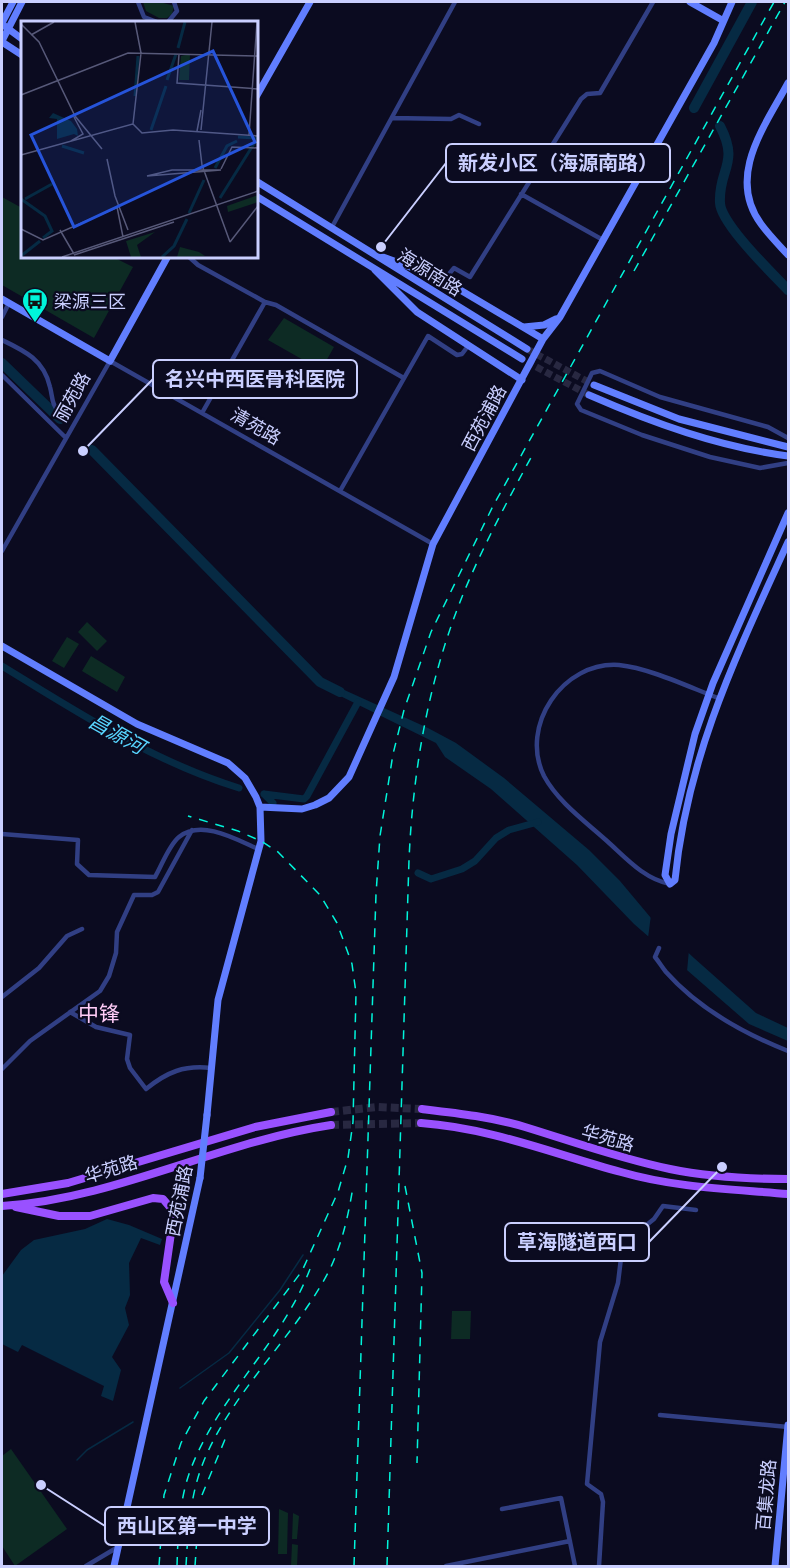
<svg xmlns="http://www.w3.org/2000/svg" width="790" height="1568" font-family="Raleway,'Noto Sans SC',sans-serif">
	<rect width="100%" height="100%" fill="#0b0b20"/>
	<path fill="#0d2b24" d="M143,2H160L174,6L172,14L167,18H159L146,11Z
		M2,197L22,208V256L113,257L133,267L94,338L2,285Z
		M284,318L334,347L321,370L268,340Z
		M87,622L107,641L97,651L78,632Z
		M67,637L79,644L64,668L52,661Z
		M91,656L125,677L117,692L82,671Z
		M452,1311H471L470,1339H451Z
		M11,1449L67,1529L15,1566L2,1546V1456Z
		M279,1509L288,1513L287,1554H278Z
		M293,1513L299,1516L297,1539H292Z
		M292,1544L298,1545L297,1566H291Z"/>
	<path fill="#062a43" d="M329,683L428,728L456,743L504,778L589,850L620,881L651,918L694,958L756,1013L788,1028V1041L749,1024L634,924L577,865L491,789L445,757L436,743L326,689Z
		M107,1219L129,1225L162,1239L160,1245L141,1238L129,1263L130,1295L125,1308L129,1325L112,1357L121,1370L113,1401L101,1396L104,1386L22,1345L18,1352L2,1344V1276L21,1250L34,1240L85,1229Z"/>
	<path fill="#0b0b20" d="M651,915L689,950L687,971L648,938Z"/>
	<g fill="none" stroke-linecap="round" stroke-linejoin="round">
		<path stroke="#062a43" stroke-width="1.5" d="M180,1388L229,1353L280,1290L303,1255
			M77,1460L87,1450L133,1422"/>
		<path stroke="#062a43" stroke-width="7" d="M2,666C79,713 152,761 239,788
			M264,794L304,799L307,796L358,702
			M264,794L273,803
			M418,873L431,879L462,869L475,861L496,838L509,830L538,822"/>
		<path stroke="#062a43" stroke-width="10" d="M694,108L752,2
			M720,126C740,164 718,169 720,203C721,224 772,273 788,290
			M2,363L60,419
			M92,450L320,682L340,692"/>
		<path stroke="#282841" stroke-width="7" stroke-dasharray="7 3.5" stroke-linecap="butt" d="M527,349L592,384
			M527,362L589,395"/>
		<path stroke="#282841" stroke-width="8" stroke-dasharray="8 4" stroke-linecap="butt" d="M331,1112L377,1107L422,1109
			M331,1125L421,1123"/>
		<path stroke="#313f84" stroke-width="4.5" d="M138,2L144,17L157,22
			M168,22L177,11L174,2
			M392,118L451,119L459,115L479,124
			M521,194L603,240
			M332,227L455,2
			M188,256L198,265L265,302L276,305L402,377
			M444,280L454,268L470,277L581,99L587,94L600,93L653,2
			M2,317L9,303
			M2,340C25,351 44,360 50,387C53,398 51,404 60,413
			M2,375L66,438
			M202,413L265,302
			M788,438L768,427L660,397L600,371L592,373L577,404L581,410L642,435L710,457L760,468L788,463
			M340,491L428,336L457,355L462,354L468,346
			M2,551L110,361L433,544
			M2,834L78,840L77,864L89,875L155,877C162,865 169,845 179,837C201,819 236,839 258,849
			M670,884C644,879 626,858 607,841C586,822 558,802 544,776C519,726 563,661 619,665C649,668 689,687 718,698
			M659,948L655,957C659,962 662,967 666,972C698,1008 745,1034 788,1051
			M2,997L39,968L67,936L82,929
			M70,1012L96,1027L130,1035L127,1059L130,1068L146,1089C167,1072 184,1065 211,1068
			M2,1069L30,1041L100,991L109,976L116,953L117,932L134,895H152L158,892L192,830
			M660,1415L788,1427
			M502,1509L561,1498L575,1566
			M86,1566L118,1547
			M446,1566L570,1541
			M599,1566L603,1502L601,1494L587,1484L600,1342L618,1283L622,1250L629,1239L654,1219L663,1206L696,1210"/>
		<path stroke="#617eff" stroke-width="7" d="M690,2L722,20
			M2,23L13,2
			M2,24L22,39
			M2,41L22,2
			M2,42L22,55
			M788,83C765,126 726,176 761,224C769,235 779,245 788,255
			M256,97L310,2
			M256,181L527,349
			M256,196L522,359
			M383,257L440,278L543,339
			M375,270L417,312L522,380
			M2,299L110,361L168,256
			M524,327L544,325L556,319
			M594,385L679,419L788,447
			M589,395C653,423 719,447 788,456
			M788,513L713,683L695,734L671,834L665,875L670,884L675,880C687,756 737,654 788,542
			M2,646L137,724L228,763L245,778L256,797L260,807L261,841L218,1000L207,1115
			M260,807L302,809L315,805L329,798L349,777L394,677L433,544L543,339L560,317L714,43L732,2
			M114,1566L200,1178
			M775,1566L788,1425"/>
		<path stroke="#9951ff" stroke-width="8" d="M422,1109C456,1113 492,1117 525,1127C574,1142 621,1159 670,1169C709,1177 749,1179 788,1179
			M421,1123C491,1128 554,1154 621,1172C676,1188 732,1189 788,1194
			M2,1194L68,1183L255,1127L331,1112
			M2,1206C115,1199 219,1142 331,1125
			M16,1207L59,1216H90L153,1198L163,1199L174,1212L164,1282L173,1303"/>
		<path stroke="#00f5da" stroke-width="1.5" stroke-dasharray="9 8" stroke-linecap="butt" d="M634,271L785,2
			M405,1186L422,1273L417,1463
			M202,1495L226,1437
			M159,1566L164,1495L181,1443L204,1401L302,1271L338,1192L348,1158L353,1122L356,993L352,964L337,923L320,895L278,852L261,841L238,831L188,816
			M177,1566C178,1534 179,1502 190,1471C218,1396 282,1343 310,1269
			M186,1566C188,1531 190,1496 203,1463C232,1391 294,1338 329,1271C342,1244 348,1217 353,1187
			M195,1566L197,1537
			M354,1566L376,894L380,836L393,754L404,710L431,632L493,506L774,2
			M387,1566L409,860C413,768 429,677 464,592C484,544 509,498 534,452"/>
		<path stroke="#617eff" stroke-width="7" d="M200,1178L207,1115"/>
	</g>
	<defs>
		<symbol id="bus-pin" viewBox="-11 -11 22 30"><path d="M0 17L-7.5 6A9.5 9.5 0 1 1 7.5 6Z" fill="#00f5da" stroke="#0b0b20"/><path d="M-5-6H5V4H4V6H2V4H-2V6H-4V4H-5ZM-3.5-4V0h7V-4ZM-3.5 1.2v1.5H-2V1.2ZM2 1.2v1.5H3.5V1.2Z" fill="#111"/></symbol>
	</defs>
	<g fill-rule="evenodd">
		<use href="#bus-pin" x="20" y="286" width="30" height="40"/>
	</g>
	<g text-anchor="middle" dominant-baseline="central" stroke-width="4.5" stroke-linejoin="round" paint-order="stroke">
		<g font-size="18" fill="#cacfff" stroke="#0b0b20">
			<text transform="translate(430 272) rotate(32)">海源南路</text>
			<text transform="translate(72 397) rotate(-61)">丽苑路</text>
			<text transform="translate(484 418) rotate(-62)">西苑浦路</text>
			<text transform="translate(256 426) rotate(30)">清苑路</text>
			<text transform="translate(608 1138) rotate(16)">华苑路</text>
			<text transform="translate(111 1169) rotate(-17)">华苑路</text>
			<text transform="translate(179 1201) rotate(-79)">西苑浦路</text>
			<text transform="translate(766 1495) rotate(-85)">百集龙路</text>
		</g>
		<g font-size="18" fill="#cacfff" stroke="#0b0b20" text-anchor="start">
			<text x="54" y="301">梁源三区</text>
		</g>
		<g font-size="20" font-style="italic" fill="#58d5ff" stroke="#0b0b20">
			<text transform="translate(117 734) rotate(29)">昌源河</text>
		</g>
		<g font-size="21" fill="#ffccf7" stroke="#0b0b20">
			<text x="99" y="1013">中锋</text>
		</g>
	</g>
	<g transform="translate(21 21)">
		<rect width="237" height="237" fill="#0b0b20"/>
		<path d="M169,33L168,59H158L160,35ZM237,174V181L207,191L206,185ZM134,211L116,224L120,236H110L105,220ZM159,226L178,231L184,235L156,236Z" fill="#0d2b24"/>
		<path d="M32,92L50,100L56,108L57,115L53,113L36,118V98L28,97Z" fill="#062a43"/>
		<path fill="none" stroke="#062a43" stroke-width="3" d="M157,27L164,1M146,59L155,33M114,75L117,35M130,109L145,65M217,116L237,117M41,125L63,132M194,147L206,125L216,120M199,177L234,121M0,178L24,195L31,210L22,217M4,178L31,163M168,192L183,159M0,235L19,220M141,236L153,225L166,198"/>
		<path fill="none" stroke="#575979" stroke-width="1.5" d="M114,1L120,32M0,3L18,21L54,95L81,128M10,14L33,1M158,33L156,62L237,68M0,74L107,32L237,35M112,103L121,112L152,109L237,115M180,109L191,1M176,110L180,89M228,114L236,1M178,119L181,144L209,221M50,120L62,113L53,96M0,134L112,103L120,32M86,138L94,175L107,209M200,148L211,126L237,127M151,149H200L126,155ZM96,186L102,216M0,208L22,219L97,186M39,209L53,233M209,221L237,185M53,234L153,201M41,236L237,170"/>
		<path fill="#2654da" fill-opacity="0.15" stroke="#2654da" stroke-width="3" d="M192,30L234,121L53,206L10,114Z"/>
		<rect width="237" height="237" fill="none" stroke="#cacfff" stroke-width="3"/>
	</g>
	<path fill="none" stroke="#cacfff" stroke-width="2" d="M381 247L446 163M83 451L153 379M722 1167L649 1242M41 1485L105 1526"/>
	<g fill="#cacfff" stroke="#0b0b20" stroke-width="2">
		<circle cx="381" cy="247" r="6"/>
		<circle cx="83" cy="451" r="6"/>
		<circle cx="722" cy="1167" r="6"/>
		<circle cx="41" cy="1485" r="6"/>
	</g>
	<g fill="#0b0b20" stroke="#cacfff" stroke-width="2">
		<rect x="446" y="144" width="224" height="38" rx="6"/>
		<rect x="153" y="360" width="204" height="38" rx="6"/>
		<rect x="505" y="1223" width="144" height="38" rx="6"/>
		<rect x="105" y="1507" width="164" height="38" rx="6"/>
	</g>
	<g font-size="20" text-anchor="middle" font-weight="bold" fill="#cacfff">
		<text x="558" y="170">新发小区（海源南路）</text>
		<text x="255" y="386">名兴中西医骨科医院</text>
		<text x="577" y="1249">草海隧道西口</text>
		<text x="187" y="1533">西山区第一中学</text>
	</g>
	<rect width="790" height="1568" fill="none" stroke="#cacfff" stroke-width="6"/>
</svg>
